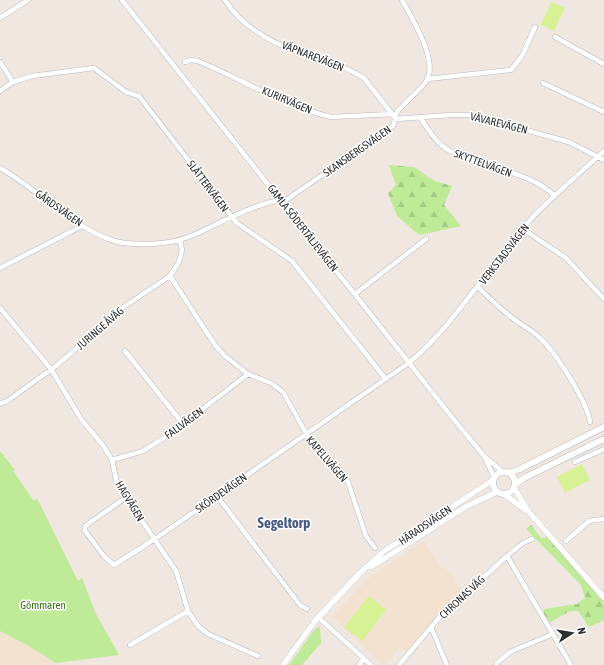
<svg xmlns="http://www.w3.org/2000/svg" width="604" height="665" font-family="'Asap Condensed',sans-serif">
	<defs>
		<pattern id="forest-firs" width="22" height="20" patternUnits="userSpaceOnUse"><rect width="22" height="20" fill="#bfeb98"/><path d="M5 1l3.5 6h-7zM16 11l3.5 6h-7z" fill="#a4ca83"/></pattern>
	</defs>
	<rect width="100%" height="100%" fill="#f0e7e0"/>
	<path fill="#f2e2cf" d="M423,541L440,566L446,569L455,579L454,581L464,592L437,617L408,652L400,647L385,665H382L332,616L369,578Z
		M0,631L27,645L56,663L55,665H0Z"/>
	<path fill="url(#forest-firs)" d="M389,165L414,167L435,181L452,186L444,205L461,226L419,235L397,216L388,193L396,185Z
		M531,525L542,539L547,536L588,582L604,603V620L589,627L578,611H570L549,623L544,614V609L577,604L585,598L581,585L526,529Z"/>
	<path fill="#bfeb98" d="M0,451L15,470L13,471L34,501L37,498L78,581L82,578L96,614L119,655L56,663L27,645L0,631Z
		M320,626L321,643L302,665H289L315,629Z"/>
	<path fill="#d7f294" d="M551,2L565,8L554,31L541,25Z
		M582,464L590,480L565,493L557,477Z
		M369,596L386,610L362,641L344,627Z"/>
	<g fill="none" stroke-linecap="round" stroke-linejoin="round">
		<defs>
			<path id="minor" d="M122,0L455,421L484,456L503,472
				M225,0C241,26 270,42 298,52C320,59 344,65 364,78L396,119L450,115H471L569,142L604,160
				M0,18L28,0
				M555,37L604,64
				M0,62L13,82
				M185,62L191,60L198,61C241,79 284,106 331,117L393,114
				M427,79L511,70L522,56L535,27
				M543,83L604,112
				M0,91L13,82L32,76L94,68L126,92L139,96L232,217L237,223L292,261L385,378
				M420,117C427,128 435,141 445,148C479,170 526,168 555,196
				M0,168C39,190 74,230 118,242C127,244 139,244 149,244C169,243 180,241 198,233C222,222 261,200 286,200L393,126C395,122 395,118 396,114C401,104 421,91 427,80C438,60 412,18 402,0
				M523,229L566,258L604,299
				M0,268L82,226
				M170,276L215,345L225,356L248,374L271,383L283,392L311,442L347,479L366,536L375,548
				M478,287C490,299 502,310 515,320C523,326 533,331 540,338C556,353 587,401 590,422
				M355,294L426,239
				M0,308L51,369L81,419L102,444L112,460L117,484L176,571L188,611L198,626L208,634L258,656
				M125,351L183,424
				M0,404L7,401L56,366L125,306L170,276L179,262L182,250L180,241
				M485,458L494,477
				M112,460L143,451L170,434L248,374
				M575,462L604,449
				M217,496L300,605L307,609
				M125,498L85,526V531L104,556L114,565L155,539L410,362C459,320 487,267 530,220C553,196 579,174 604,151
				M566,541L589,521L604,519
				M507,556L571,665
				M318,617L371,665
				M431,627L447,665
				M130,645L188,611
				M496,664L510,652L553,634
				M359,665L364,659
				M399,665L438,619L507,556L523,543L532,539"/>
			<path id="tertiary" d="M514,488L529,512L604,598
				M505,495L527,511
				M371,567L467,506L497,492
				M283,665L315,621L360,573L383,552L493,480"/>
			<path id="secondary" d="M493 483a11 11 0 1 1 22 0a11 11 0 1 1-22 0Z
				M509,473L520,469L604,427
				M516,484L524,478L604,439"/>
		</defs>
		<use href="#minor" stroke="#b4b8c2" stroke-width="5.5"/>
		<use href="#tertiary" stroke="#b4b8c2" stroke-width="6"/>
		<use href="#secondary" stroke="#b4b8c2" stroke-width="7"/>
		<use href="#minor" stroke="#fff" stroke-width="4.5"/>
		<use href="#tertiary" stroke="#fff" stroke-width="5.5"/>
		<use href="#secondary" stroke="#fff" stroke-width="6"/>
	</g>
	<g text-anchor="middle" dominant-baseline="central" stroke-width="3" stroke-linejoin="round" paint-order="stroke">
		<g font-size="11" fill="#2e2e2e" stroke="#fff">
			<text transform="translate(313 56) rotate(21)">VÄPNAREVÄGEN</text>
			<text transform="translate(287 100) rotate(23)">KURIRVÄGEN</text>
			<text transform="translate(499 123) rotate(14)">VÄVAREVÄGEN</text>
			<text transform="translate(357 151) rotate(-35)">SKANSBERGSVÄGEN</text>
			<text transform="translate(483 163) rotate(20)">SKYTTELVÄGEN</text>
			<text transform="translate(208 186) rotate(53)">SLÅTTERVÄGEN</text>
			<text transform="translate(59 208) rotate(35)">GÅRDSVÄGEN</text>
			<text transform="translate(303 228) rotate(52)">GAMLA SÖDERTÄLJEVÄGEN</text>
			<text transform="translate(504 254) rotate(-52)">VERKSTADSVÄGEN</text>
			<text transform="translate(100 328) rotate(-41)">JURINGE ÅVÄG</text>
			<text transform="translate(184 423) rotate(-36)">FALLVÄGEN</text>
			<text transform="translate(327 459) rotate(49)">KAPELLVÄGEN</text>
			<text transform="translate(221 493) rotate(-35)">SKÖRDEVÄGEN</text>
			<text transform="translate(130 501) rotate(59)">HAGVÄGEN</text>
			<text transform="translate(425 525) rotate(-34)">HÄRADSVÄGEN</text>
			<text transform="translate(462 597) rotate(-43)">CHRONAS VÄG</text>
		</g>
		<g font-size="11" fill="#357414" stroke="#fff">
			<text x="43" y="605">Gömmaren</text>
		</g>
		<g font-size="15" font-weight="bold" fill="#495b84" stroke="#fff">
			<text x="284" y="522">Segeltorp</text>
		</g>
	</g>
	<g transform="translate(572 633) rotate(78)" stroke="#ffffff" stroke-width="3" paint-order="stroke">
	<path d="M0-3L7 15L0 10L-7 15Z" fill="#2e2e2e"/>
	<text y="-6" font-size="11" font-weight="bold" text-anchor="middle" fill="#2e2e2e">N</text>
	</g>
</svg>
